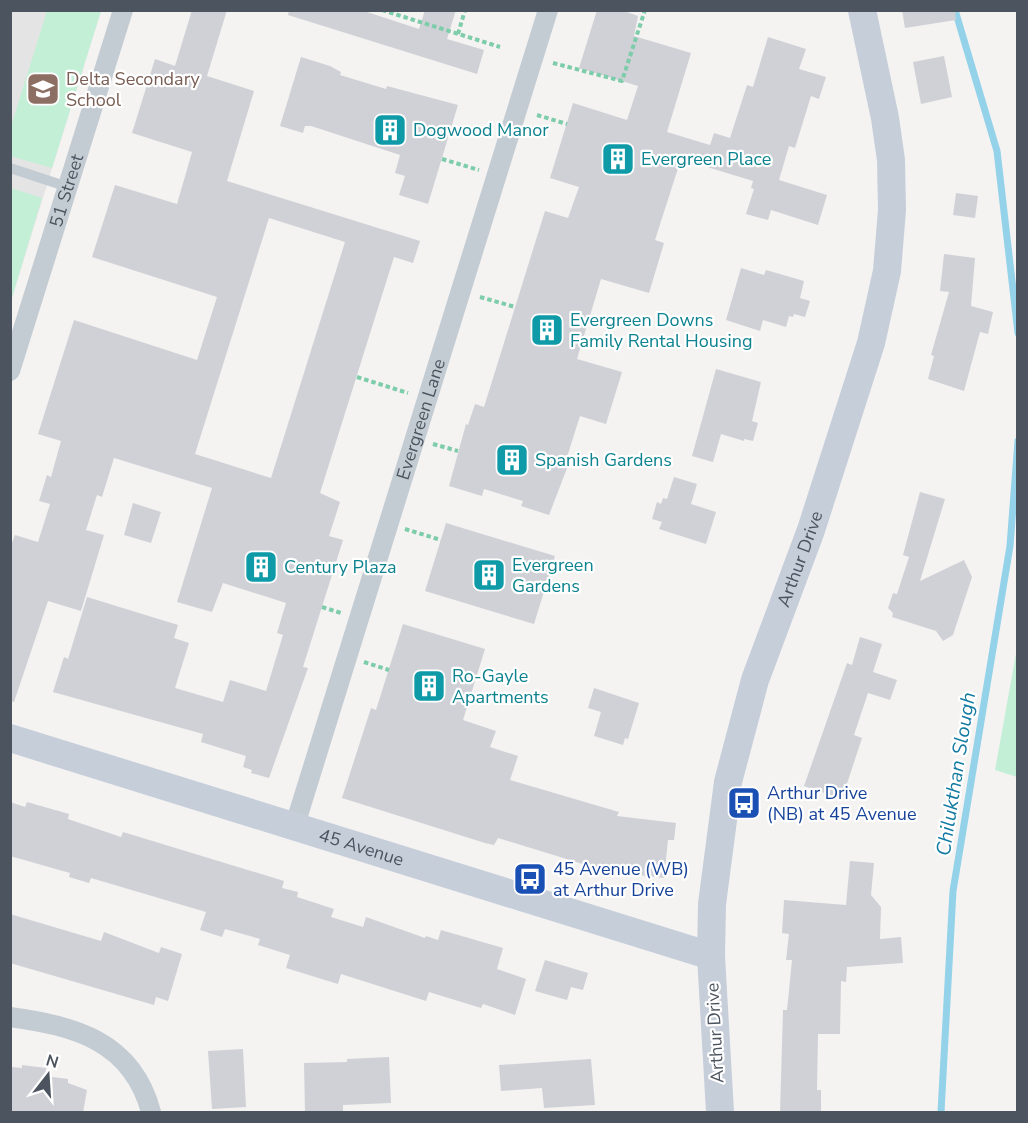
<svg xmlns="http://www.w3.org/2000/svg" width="1028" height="1123" font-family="'Nunito Sans',sans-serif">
	<rect width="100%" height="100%" fill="#f4f3f2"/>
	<path fill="#e5e4e4" d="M11,11H101L11,301Z"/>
	<path fill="#c4efd7" d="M47,11H101L52,168L10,156L11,126Z
		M11,188L42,198L11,301L10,188Z
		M1017,648V777L995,770Z"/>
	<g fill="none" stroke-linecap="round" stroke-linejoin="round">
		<path stroke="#93d2e9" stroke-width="7" d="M955,10L997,151L1018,333
			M941,1112L953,891L1010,546L1018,441"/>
	</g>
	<path fill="#d0d1d6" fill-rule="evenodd" d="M192,10H227L207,76L254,91L227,181L420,241L413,263L394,257L320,493L340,502L329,536L343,540L303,667L308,668L269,778L251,773L252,770L243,767L246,756L201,742L203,734L53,692L64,657L68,659L87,597L178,625L174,638L189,643L175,688L223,702L230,680L266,691L283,635L277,633L286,603L223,583L212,612L177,602L212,488L114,458L102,497L97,495L86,530L104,535L81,611L48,601L14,702L10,701V548L15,535L38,542L50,504L39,501L47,475L51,477L61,441L38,434L74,320L197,360L217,297L92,257L115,185L177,204L192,152L132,133L155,59L175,66ZM269,218L345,242L271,478L195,454Z
		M289,10H361L419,29L425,10H456L447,39L484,50L477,74L288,15Z
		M597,10H621L638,16L634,36L691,53L667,132L710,145L714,133L730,138L747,85L753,87L768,37L806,49L799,69L826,77L819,99L811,96L795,148L789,146L779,180L827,195L818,225L771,210L768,220L746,214L754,189L751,188L753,181L681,159L655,240L664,243L649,293L601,279L577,359L622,372L606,424L580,416L567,457L571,458L549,515L521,506L523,501L484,489L482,496L449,486L466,424L468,425L475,404L484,407L545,211L568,218L579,187L550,178L573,103L627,120L638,86L579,68Z
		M902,10H955L956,20L905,28Z
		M944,56L952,97L921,104L913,62Z
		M301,57L330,66L341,72L340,75L386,89L387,86L458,105L428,204L399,195L405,176L395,173L400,155L311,126H305L303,133L280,126Z
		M956,193L978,196L975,218L953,215Z
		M944,254L975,258L971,306L993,312L988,334L980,332L964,391L928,379L934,356L931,355L949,292L940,291Z
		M741,268L764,275L766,270L804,281L800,298L810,301L805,317L794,314L793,317L789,316L786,327L763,320L760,331L726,320Z
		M716,369L761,382L752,421L758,423L753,441L744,439V441L721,434L713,462L692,456Z
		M674,477L697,484L691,504L716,512L706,544L659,529L662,522L652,519L657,502L661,504L663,498L667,499Z
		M920,492L945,499L920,581L964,560L972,577L953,635L943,641L936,631L892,617L893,613L888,608L893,593L897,594L909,557L903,555Z
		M133,503L161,512L151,543L124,535Z
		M446,523L555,556L534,624L425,591Z
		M403,624L485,649L463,720L496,731L490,747L518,756L510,780L619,812L617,816L676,823L674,840H668L664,878L630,874L600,865L599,869L498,838L494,845L485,843L342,798L371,708L376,710Z
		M860,637L882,644L873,672L897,680L890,700L868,693L854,735L862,738L842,799L804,786L847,663L852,665Z
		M594,688L639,703L628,739L625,738L623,745L594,736L601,712L588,708Z
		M10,802L25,807L27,802L69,814L68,819L121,837L123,832L284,881L282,888L298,892L297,897L334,909L331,917L363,927L366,917L425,938L426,936L438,940L441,930L503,948L497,969L526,979L515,1015L483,1004L481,1008L429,992L426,1001L341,974L338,984L286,968L290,955L258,945L260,939L225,929L222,937L200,930L206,912L91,878L89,883L69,877L70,873L10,856Z
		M850,861L874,863L871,895L881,907L880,939L901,937L903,963L847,967L846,982L841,981L840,1034H818L817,1090H821V1113H780L783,1010H787L792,960H786L789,934L782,933L784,900L846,905Z
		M10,914L101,941L104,932L159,953L161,947L182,954L168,1001L156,997L154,1005L10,963Z
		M545,960L588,973L583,990L571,987L567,1000L535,991Z
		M243,1049L246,1107L212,1109L208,1051Z
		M389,1057L391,1103L343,1105V1113H305L304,1063L347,1062V1059Z
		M591,1059L595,1105L544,1108L542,1088L501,1091L499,1065Z
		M22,1065L46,1068L45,1076L68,1079V1083L87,1090L83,1113H10L12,1067L22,1068Z"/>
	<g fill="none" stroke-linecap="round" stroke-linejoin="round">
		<path stroke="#7dccaa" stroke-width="4" stroke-dasharray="4.5 3" stroke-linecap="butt" d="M382,10L500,47
			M458,34L465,10
			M553,63L622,81L645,10
			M537,115L567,124
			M442,159L479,170
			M480,297L515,307
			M357,377L408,393
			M433,444L458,451
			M405,529L441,540
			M322,607L341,613
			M364,662L389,670"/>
		<path stroke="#c4ccd3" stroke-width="10" d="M10,168L68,187"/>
		<g stroke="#c4ccd3" stroke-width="20">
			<path id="s1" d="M10,371L123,10"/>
			<path id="s2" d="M294,828L548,10"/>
			<path d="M10,1017C75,1026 132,1041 151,1112"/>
		</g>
		<g stroke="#c6ceda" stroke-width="28">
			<path id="s3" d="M10,738L711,956"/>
			<path id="s4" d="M720,1112L711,956L712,904L728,782L755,680L811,530L871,343L887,271L892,210L891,160L885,118L862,10"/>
		</g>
	</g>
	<defs>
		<symbol id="school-square" viewBox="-11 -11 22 22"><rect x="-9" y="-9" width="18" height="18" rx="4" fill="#8d6e63" stroke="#fff"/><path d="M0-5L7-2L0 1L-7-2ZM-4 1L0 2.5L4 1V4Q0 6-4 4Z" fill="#fff"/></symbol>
		<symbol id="building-square" viewBox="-11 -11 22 22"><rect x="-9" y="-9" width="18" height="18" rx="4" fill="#0f9aa8" stroke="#fff"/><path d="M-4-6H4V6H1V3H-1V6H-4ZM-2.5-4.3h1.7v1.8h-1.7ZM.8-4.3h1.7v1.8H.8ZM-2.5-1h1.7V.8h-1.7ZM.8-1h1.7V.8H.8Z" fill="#fff"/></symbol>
		<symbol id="bus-square" viewBox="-11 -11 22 22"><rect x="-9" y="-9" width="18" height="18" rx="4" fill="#1a4fb4" stroke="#fff"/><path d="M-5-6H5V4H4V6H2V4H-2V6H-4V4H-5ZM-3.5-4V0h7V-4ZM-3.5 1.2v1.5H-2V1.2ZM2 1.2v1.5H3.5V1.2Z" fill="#fff"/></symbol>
	</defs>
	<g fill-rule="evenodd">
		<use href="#school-square" x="24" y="70" width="38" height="38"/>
		<use href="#building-square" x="371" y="111" width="38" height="38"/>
		<use href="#building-square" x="599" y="140" width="38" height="38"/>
		<use href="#building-square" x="528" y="311" width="38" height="38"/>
		<use href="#building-square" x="493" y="441" width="38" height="38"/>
		<use href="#building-square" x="242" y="548" width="38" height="38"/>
		<use href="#building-square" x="470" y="556" width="38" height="38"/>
		<use href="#building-square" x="410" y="667" width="38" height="38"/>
		<use href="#bus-square" x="725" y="784" width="38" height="38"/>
		<use href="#bus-square" x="511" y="860" width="38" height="38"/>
	</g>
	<g text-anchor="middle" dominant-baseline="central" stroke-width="4.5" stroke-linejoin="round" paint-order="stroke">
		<g font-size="18" fill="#785e54" stroke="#fff" text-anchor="start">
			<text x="66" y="79">Delta Secondary<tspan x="66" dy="21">School</tspan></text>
		</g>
		<g font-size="18" fill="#0d838f" stroke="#fff" text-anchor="start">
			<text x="413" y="130">Dogwood Manor</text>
			<text x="641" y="159">Evergreen Place</text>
			<text x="570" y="320">Evergreen Downs<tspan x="570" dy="21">Family Rental Housing</tspan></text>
			<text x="535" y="460">Spanish Gardens</text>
			<text x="512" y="565">Evergreen<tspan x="512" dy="21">Gardens</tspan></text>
			<text x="284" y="567">Century Plaza</text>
			<text x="452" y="676">Ro-Gayle<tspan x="452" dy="21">Apartments</tspan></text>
		</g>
		<g font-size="18" fill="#4b545f" stroke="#fff">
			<text stroke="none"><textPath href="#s1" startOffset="189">51 Street</textPath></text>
			<text stroke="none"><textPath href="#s2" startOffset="428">Evergreen Lane</textPath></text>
			<text stroke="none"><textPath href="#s4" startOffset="566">Arthur Drive</textPath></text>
			<text stroke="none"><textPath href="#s3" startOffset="368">45 Avenue</textPath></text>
			<text transform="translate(715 1033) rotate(-93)">Arthur Drive</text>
		</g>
		<g font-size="18" fill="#164399" stroke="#fff" text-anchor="start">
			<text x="767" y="793">Arthur Drive<tspan x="767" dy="21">(NB) at 45 Avenue</tspan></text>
			<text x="553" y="869">45 Avenue (WB)<tspan x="553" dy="21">at Arthur Drive</tspan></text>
		</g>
		<g font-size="20" font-style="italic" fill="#137ba2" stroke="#fff">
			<text transform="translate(956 774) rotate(-81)">Chilukthan Slough</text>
		</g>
	</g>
	<rect width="1028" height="1123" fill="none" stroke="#4b545f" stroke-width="24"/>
	<g transform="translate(48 1075) rotate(17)" stroke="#ffffff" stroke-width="4.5" paint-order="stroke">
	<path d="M0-4.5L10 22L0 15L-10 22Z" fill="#4b545f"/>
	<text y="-9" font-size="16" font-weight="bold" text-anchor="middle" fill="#4b545f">N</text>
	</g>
</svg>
